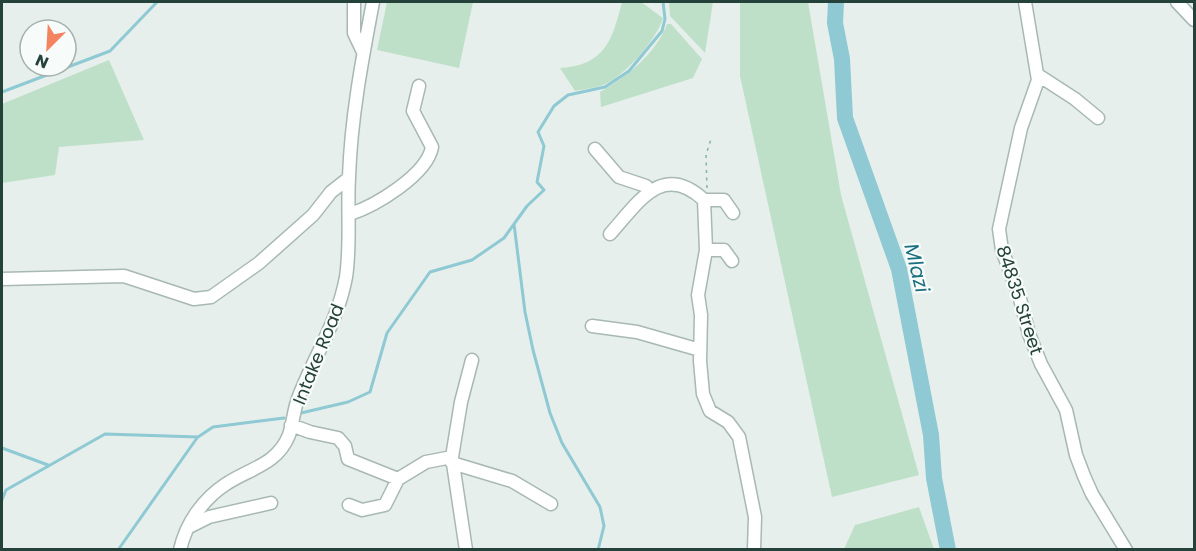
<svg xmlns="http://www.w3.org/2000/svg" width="1196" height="551" font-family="Poppins,sans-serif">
	<rect width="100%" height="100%" fill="#e6efeb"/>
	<path fill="#bfe0c8" d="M387,2H473L459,68L377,50Z
		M622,2H641L663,18C657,39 624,77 603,85C595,88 584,89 575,91L560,68C605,65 612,41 622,2Z
		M669,2H713L705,53L670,16Z
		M740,2H808L841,195L919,475L832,497L740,76Z
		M667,24H671L702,59L693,78L601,107L600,92C627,76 655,55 667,24Z
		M109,60L144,140L59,147L55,175L2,183V104Z
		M919,507L934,549H844L855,525Z"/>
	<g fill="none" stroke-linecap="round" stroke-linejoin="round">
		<path stroke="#8ec9d4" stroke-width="3" d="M2,92L110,51L157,2
			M514,224L525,312L533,350L550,413L562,443L600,507L604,526L598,550
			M301,413L348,402L370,392L387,333L430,272L472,260L504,238L527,206L544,190L537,182L544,146L538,132L554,106L568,95L605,87L629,71L662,31L665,19L663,2
			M2,448L48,465
			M2,500L6,490L105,434L198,437L213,427L284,418
			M118,550L197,438"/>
		<path stroke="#8ec9d4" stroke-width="16" d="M836,2L835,23L842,59L845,118L899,269L931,435L934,478L948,550"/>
		<defs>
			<path id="minor" d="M354,2V33L363,52
				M1025,2L1038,80L1021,128L999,229L1002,250L1019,295L1029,334L1041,364L1066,410L1076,455L1084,476L1092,494L1126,550
				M1177,2L1194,20
				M1038,75L1075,99L1098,118
				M595,149L619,177L646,186L650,191
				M704,200H724L733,213
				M350,214C375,206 427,175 432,147L413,111L419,86
				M610,234C638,203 662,161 704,200L706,250L698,295L701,315L700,361L703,394L710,411L728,422L739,437L755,517L754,550
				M706,250H724L732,261
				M2,279L124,276L194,299L211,297L259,263L313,215L331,192L349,178
				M592,326L637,332L700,350
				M291,425L310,432L338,438L345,446L348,459L398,479L426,462L452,457
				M452,463L512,481L551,504
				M349,505L362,510L385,505L398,479
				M189,527L209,517L271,503
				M180,550C186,523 203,499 226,484C250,468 277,465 289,435C293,423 294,408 299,396C315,355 338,321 346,277C351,244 347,211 349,177C351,118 362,60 373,2
				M466,550L452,457L461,402L472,360"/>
		</defs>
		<use href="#minor" stroke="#a8b8b2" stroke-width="15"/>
		<path stroke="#86b3a5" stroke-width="1.5" stroke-dasharray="3 4.5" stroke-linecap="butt" d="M707,188L706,155L711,139"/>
		<use href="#minor" stroke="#fff" stroke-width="12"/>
	</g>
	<g text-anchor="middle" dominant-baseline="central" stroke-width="4.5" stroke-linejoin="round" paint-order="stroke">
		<g font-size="18" fill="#24423a" stroke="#f7fbf9">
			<text transform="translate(1020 300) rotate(72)">84835 Street</text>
			<text transform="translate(318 354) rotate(-68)">Intake Road</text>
		</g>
		<g font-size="20" font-style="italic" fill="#1c6f80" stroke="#f7fbf9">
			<text transform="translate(917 268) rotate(76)">Mlazi</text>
		</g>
	</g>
	<rect width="1196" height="551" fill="none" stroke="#24423a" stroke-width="6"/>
	<g transform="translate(48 48) rotate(204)"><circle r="28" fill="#f7fbf9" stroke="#a3b1ad" stroke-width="1.5"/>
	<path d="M0-4.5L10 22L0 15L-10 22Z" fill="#f4845f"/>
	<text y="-9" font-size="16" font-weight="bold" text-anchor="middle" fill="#24423a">N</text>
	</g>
</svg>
